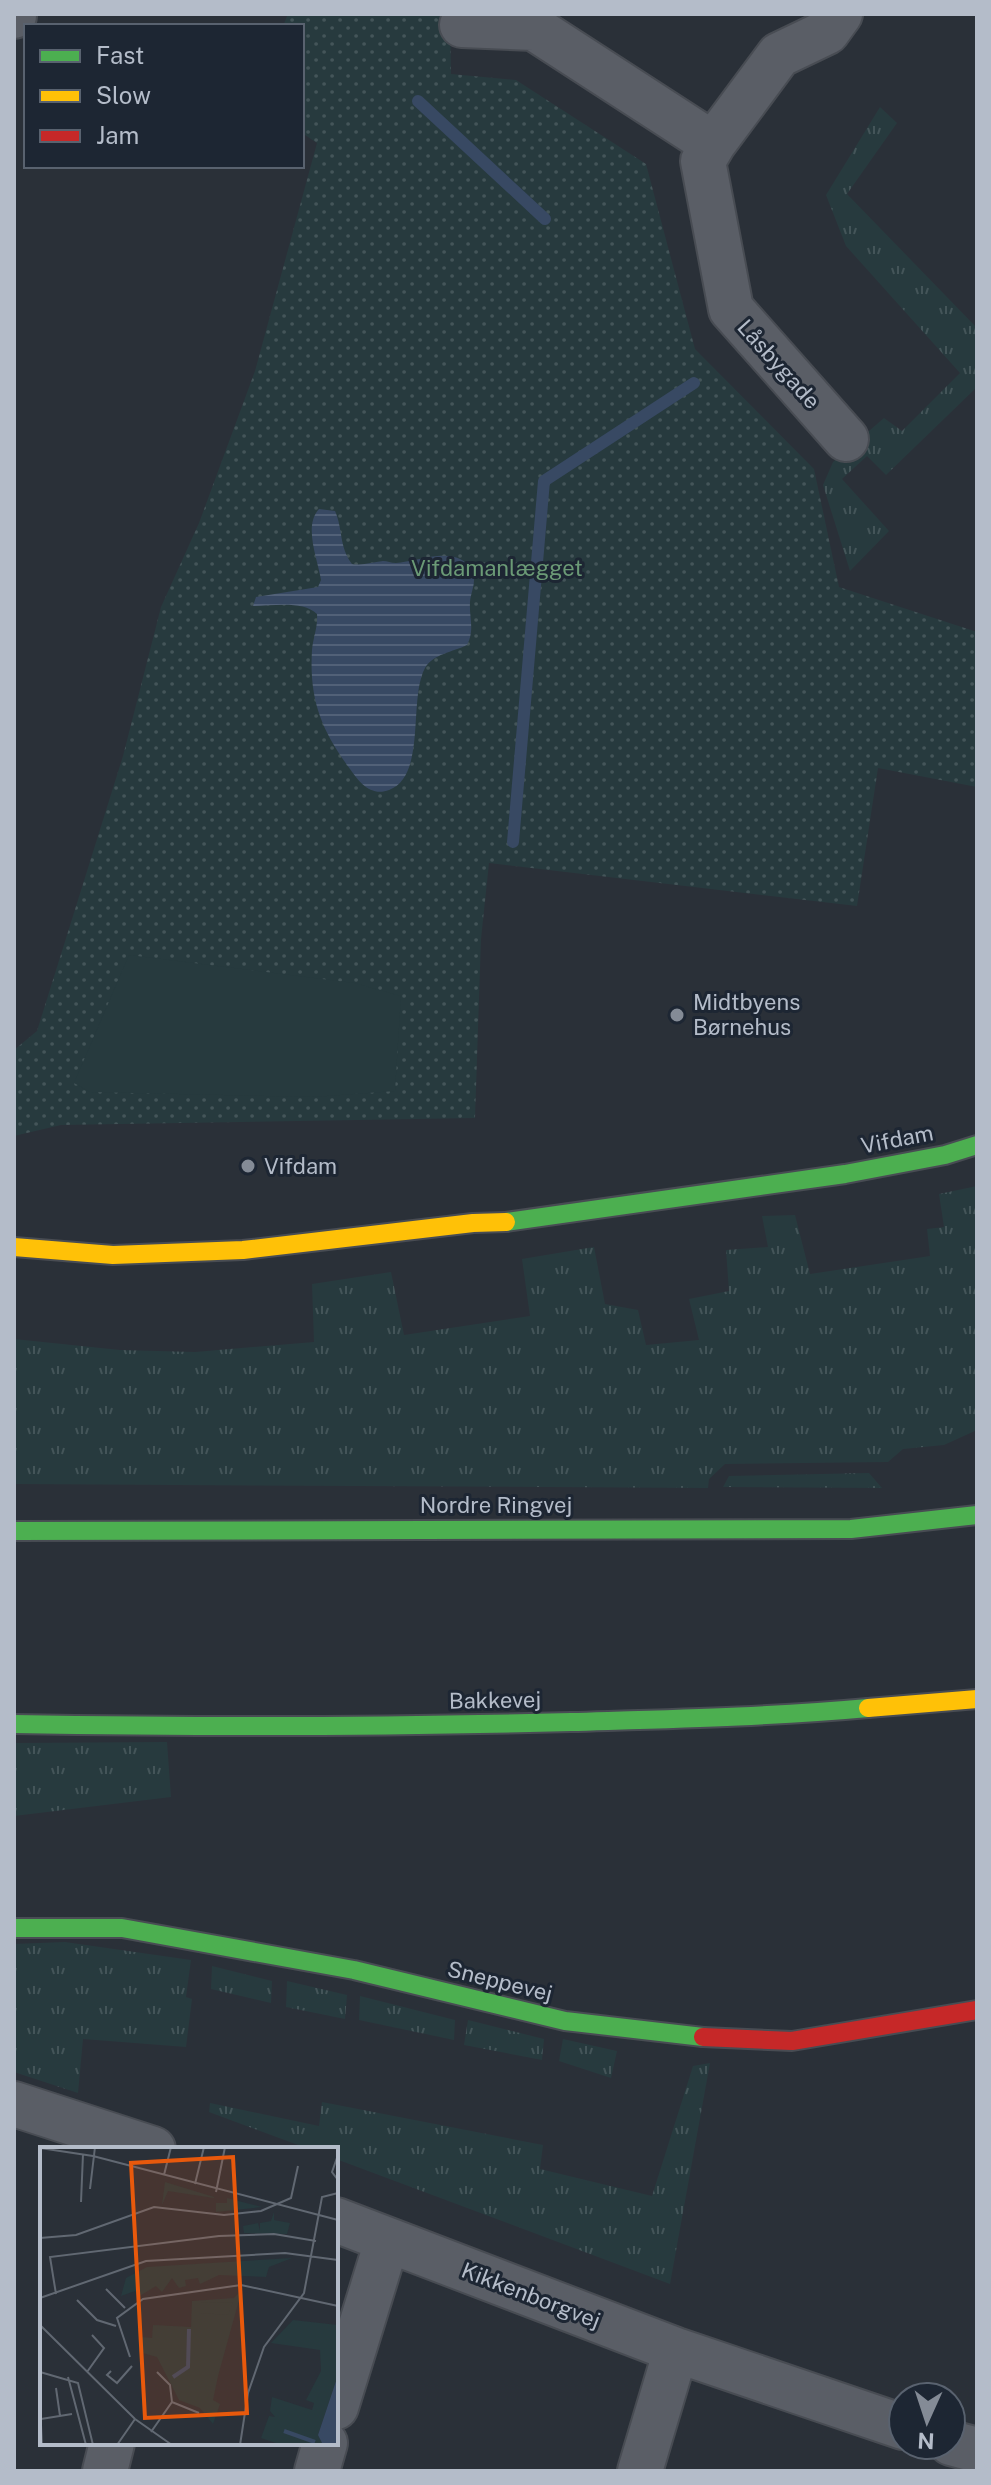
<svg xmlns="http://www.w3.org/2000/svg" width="991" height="2485" font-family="'Public Sans',sans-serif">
	<defs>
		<pattern id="grass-tufts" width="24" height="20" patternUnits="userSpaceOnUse" patternTransform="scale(2)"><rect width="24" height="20" fill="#273a3e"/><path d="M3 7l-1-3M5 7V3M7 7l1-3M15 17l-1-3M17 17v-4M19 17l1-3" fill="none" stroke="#445559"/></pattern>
		<pattern id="park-dots" width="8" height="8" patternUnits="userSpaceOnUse" patternTransform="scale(2)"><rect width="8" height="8" fill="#273a3e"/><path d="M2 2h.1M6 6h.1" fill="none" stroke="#445559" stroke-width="1.8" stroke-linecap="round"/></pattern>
		<pattern id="water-rules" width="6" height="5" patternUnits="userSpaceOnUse" patternTransform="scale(2)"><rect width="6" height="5" fill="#384963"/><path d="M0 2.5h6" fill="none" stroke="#526178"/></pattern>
	</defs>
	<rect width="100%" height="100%" fill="#2a3038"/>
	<path fill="url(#grass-tufts)" d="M880,107L897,123L847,194L977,328V387L886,475L867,456L842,479L889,531L850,571L823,485L833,462L884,418L902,431L960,373L846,246L826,195Z
		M977,1186V1430L944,1445L903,1449L888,1462L725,1464L709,1479L708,1488L14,1484V1339L120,1350L195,1352L314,1342L312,1284L391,1272L404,1335L530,1316L522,1259L594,1247L605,1304L638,1310L646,1345L699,1340L689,1299L729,1291L726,1250L768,1247L762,1216L795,1215L810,1274L930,1256L927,1229L944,1227L939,1194Z
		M869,1473L882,1488L723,1487L729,1476Z
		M167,1742L171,1797L14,1816V1743Z
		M65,1942L191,1960L186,1997L192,1999L186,2047L83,2039L78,2093L14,2072V1944Z
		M212,1966L272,1981L271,2003L211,1989Z
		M287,1981L347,1995L345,2019L286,2007Z
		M360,1996L455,2020L454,2040L359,2020Z
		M468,2020L544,2039L542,2060L464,2045Z
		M563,2039L617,2051L611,2078L559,2061Z
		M710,2063L670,2284L336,2159V2149H309L209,2112L210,2103L319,2126L322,2102L543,2145L540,2169L652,2196L693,2066Z"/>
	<path fill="url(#park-dots)" d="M288,14H450L451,74L516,80L646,164L695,349L814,469L839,587L977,632V787L878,768L857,906L489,863L481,939L475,1118L61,1125L14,1136V1050L37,1031L123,756L161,607L199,523L255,371L317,143L302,133V26H283Z"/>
	<path fill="#273a3e" d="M129,955L354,983L401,996L395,1091L313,1097L90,1092L74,1083Z"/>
	<path fill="url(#water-rules)" d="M319,509L335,511C343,529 339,547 352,564C363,566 372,562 383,561C387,561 391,563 396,563C417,562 458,543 472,571C477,582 471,591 470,602C469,618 475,630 467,645C453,652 433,654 425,668C408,699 427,776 389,790C371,797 359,782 350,769C321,730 309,699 312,650C313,638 318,627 317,614C303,600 272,606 253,606L256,597L318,587L321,580C318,560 303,526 319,509Z"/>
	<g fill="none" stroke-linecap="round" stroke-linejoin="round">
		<path stroke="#384963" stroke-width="12" d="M418,101L545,219
			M513,842L544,481L694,383"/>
		<defs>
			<path id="street" d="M14,16V14
				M462,25L534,28L713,144L779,55L827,32L840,14
				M713,144L703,161L731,309L846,439
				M14,2104L153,2149
				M336,2220L676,2350L903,2427
				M336,2407L387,2241
				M951,2443L977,2450
				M105,2471L112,2443
				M317,2471L325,2443
				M640,2471L676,2350"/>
			<path id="fast" d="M506,1222L845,1174L945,1155L977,1145
				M14,1531L851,1529L977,1515
				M14,1724C200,1727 386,1727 571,1722C670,1719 769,1717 868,1708
				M14,1928H122L354,1970L565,2021L703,2037"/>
			<path id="slow" d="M14,1247L113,1255L243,1250L473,1223L506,1222
				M868,1708L977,1699"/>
			<path id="jam" d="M703,2037L792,2041L977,2010"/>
		</defs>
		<use href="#street" stroke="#484c53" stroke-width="48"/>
		<use href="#fast" stroke="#484c53" stroke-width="22"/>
		<use href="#slow" stroke="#484c53" stroke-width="22"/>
		<use href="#jam" stroke="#484c53" stroke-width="22"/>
		<use href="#street" stroke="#5a5e66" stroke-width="44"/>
		<use href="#fast" stroke="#4caf50" stroke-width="18"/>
		<use href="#slow" stroke="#ffc107" stroke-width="18"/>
		<use href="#jam" stroke="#c62828" stroke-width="18"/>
	</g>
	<g fill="#848b96" stroke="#1d2633" stroke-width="3">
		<circle cx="677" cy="1015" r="8"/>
		<circle cx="248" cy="1166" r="8"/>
	</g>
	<g text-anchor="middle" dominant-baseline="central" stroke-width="6" stroke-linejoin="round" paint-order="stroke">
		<g font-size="22" fill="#b4bcc9" stroke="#1d2633">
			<text transform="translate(779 364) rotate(48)">Låsbygade</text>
			<text transform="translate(897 1139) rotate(-11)">Vifdam</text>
			<text x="496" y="1505">Nordre Ringvej</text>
			<text transform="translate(495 1700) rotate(-1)">Bakkevej</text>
			<text transform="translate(500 1981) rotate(14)">Sneppevej</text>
			<text transform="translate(531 2295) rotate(21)">Kikkenborgvej</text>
		</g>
		<g font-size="22" fill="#6b9a76" stroke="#1d2633">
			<text x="497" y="568">Vifdamanlægget</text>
		</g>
		<g font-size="22" fill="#b4bcc9" stroke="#1d2633" text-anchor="start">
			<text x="693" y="1002">Midtbyens<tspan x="693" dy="25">Børnehus</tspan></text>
			<text x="264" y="1166">Vifdam</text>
		</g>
	</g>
	<g transform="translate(40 2147)">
		<rect width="298" height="298" fill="#2a3038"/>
		<path d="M125,35L174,50V51L128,44L122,58ZM187,51L210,57L222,60L176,65V56H187ZM234,65V73L250,76L247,87L204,86L203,79L218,76L220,84V76L231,74ZM252,111L229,120L226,130L179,128L160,137L158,131L145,133L146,139L139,141L132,131L122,145L116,139L98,150L95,144L81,149L86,131L107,120Z" fill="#273a3e"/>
		<path d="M202,142L178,229L173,253L180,257L173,277L160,261L139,253L117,210L99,205L100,190L112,191L113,178L151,180L152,154L194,151ZM253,173L298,178V228L278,288L283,298H242L221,291L229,269L235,270L230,264L232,250L272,263L274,256L266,253L281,224L280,203L231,196Z" fill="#273a3e"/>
		<path d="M193,155L188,168L160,166V156Z" fill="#273a3e"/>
		<path d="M298,228V298H283L278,288Z" fill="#384963"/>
		<path fill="none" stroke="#384963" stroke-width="4" d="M133,230L148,220L149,182M244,284L275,295"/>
		<path fill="none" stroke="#616872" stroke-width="2" d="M0,1L53,9L298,73M298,8L292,25L298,33M124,28L131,0M155,37L164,0M50,42L55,0M176,45L185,0M41,55L43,7M0,91L36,88L114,60L184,68L221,64L251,51L258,19M66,142L85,161M16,147L10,110L179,89L234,87L276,94M0,151L106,114L245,106L298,113M37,153L57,173L76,179M0,178L95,272L132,298M90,210L77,171L103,152L201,138L298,159M71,224L67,228L77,236L92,219M0,225L38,236L53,298M47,225L64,201L52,188M117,225L130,238L132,255M28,230L46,298M16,241L20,269M0,258L2,298M1,272L32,267M111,285L132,255L159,266M77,298L95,272M200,298L208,246L224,200L264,146L282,50L298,46"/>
		<path fill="#e8590c" fill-opacity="0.15" stroke="#e8590c" stroke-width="4" d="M193,10L207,266L105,271L91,16Z"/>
		<rect width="298" height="298" fill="none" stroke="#b4bcc9" stroke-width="4"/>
	</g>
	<rect width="991" height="2485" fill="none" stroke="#b4bcc9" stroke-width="32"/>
	<rect x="24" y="24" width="280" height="144" fill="#1d2633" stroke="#59626f" stroke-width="2"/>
	<rect x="40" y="50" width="40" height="12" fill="#4caf50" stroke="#59626f" stroke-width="2"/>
	<text x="96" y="64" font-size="24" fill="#b4bcc9">Fast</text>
	<rect x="40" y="90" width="40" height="12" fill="#ffc107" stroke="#59626f" stroke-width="2"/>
	<text x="96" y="104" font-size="24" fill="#b4bcc9">Slow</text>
	<rect x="40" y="130" width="40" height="12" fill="#c62828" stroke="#59626f" stroke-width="2"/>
	<text x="96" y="144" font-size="24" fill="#b4bcc9">Jam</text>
	<g transform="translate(927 2421) rotate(183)"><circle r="38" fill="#1d2633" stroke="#59626f" stroke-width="2"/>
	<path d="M0-6L14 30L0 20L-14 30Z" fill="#848b96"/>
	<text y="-12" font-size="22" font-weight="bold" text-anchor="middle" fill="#b4bcc9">N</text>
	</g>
</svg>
